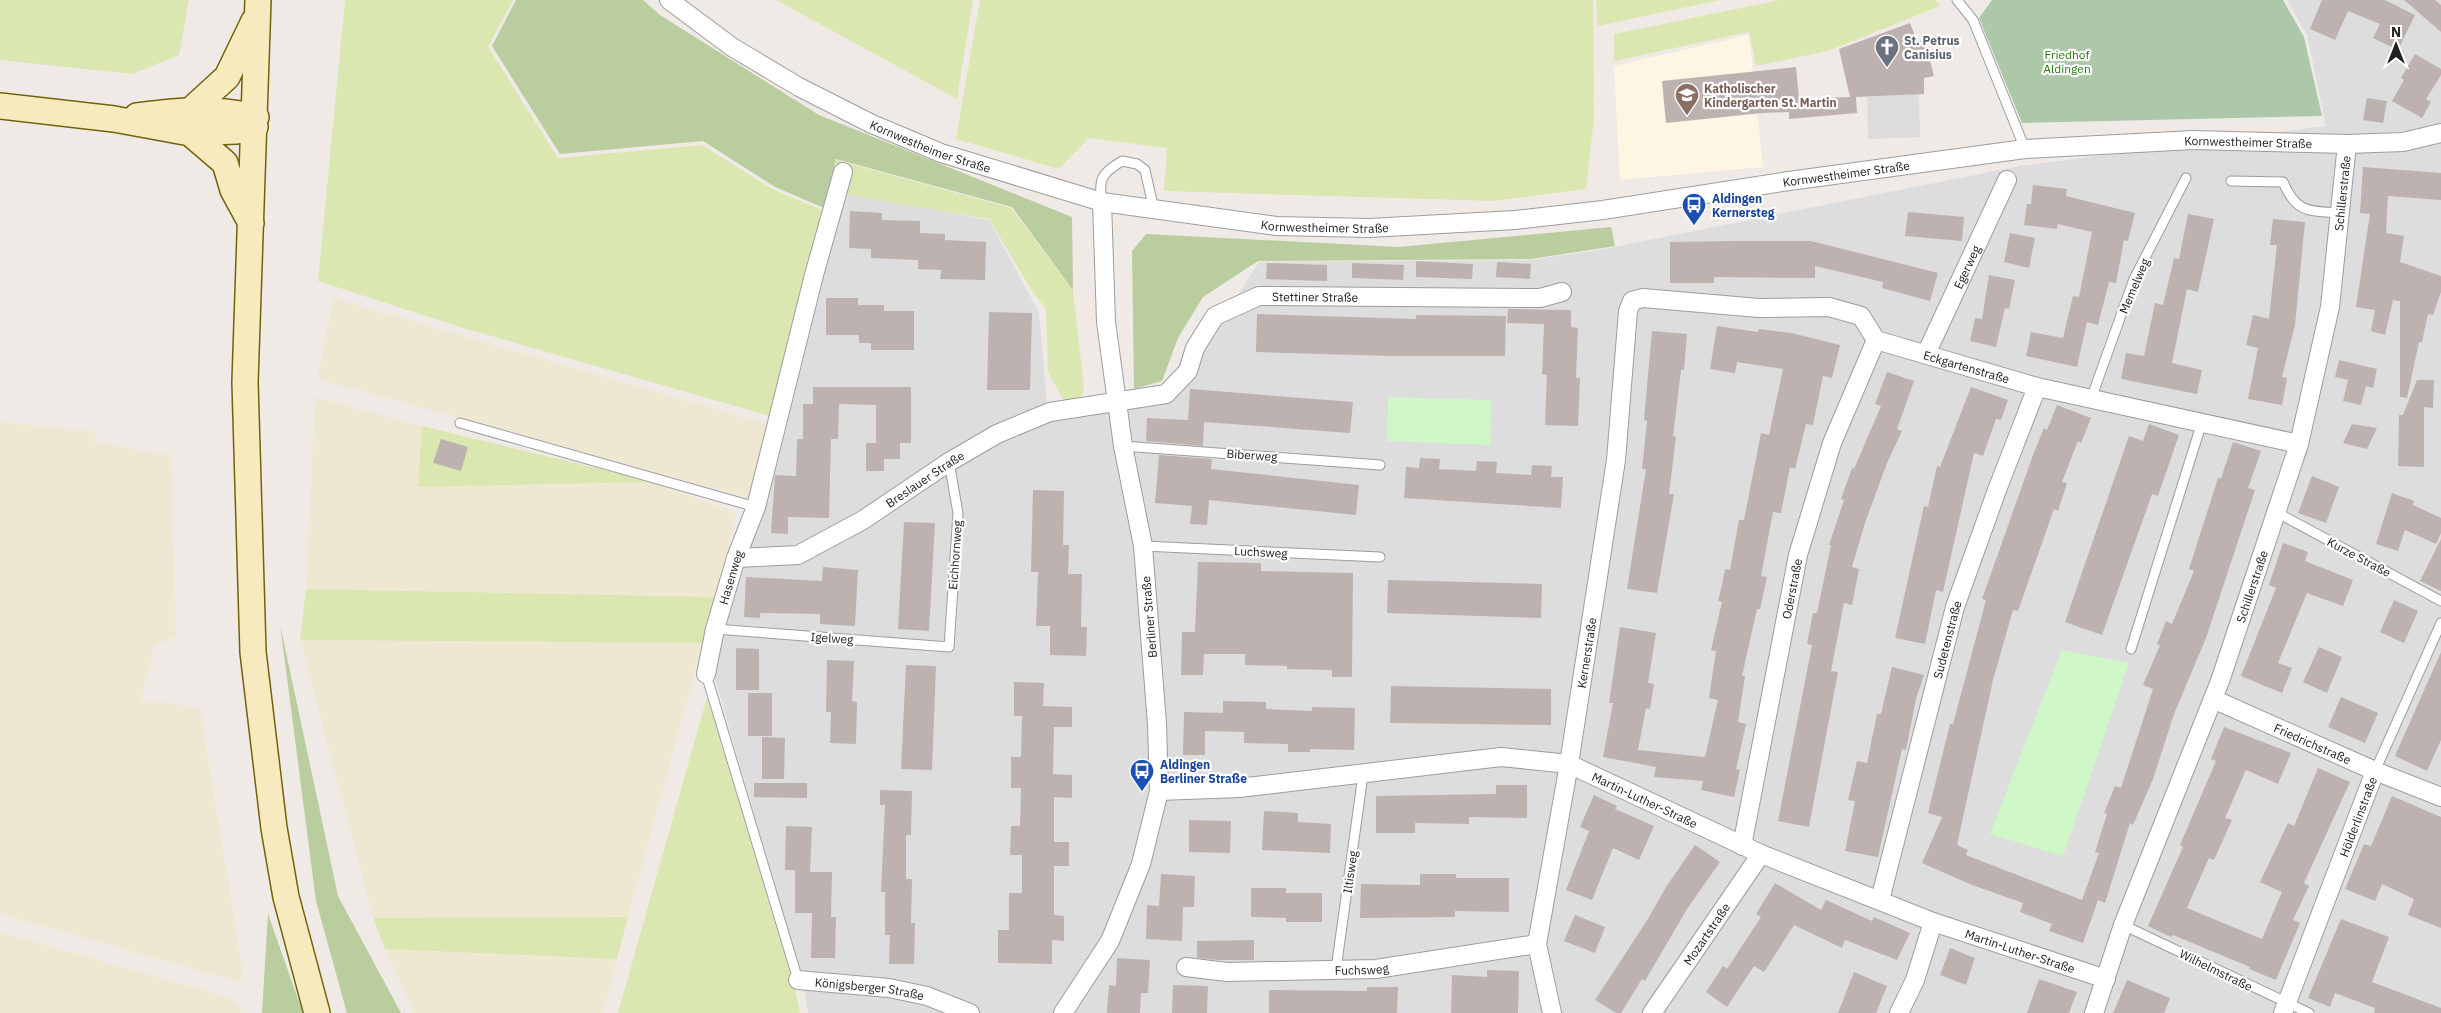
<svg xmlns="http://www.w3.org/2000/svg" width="2441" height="1013" font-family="'IBM Plex Sans',sans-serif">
	<rect width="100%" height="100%" fill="#f0eae7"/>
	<path fill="#dedddd" d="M2287,0H2441V1013H808L804,986L713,672L782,427L844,192L989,220L1039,312L1047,405L1173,398L1259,262L1531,260L1604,249L2020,166L2326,126L2307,35Z"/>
	<path fill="#fef6e2" d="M1749,35L1763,167L1620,180L1614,66Z"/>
	<path fill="#eee8d3" d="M333,298L768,424L749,498L317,379Z
		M315,397L422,426L418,487L654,482L736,513L717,597L306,589Z
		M0,422L97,432L94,442L171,456L176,637L155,645L141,700L200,707L242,967L241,983L0,914Z
		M300,640L703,643L628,917L373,918Z
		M0,932L232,998L243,1013H0Z
		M385,949L617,959L603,1013H414Z"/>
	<path fill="#dbe7b0" d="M0,0H189L179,55L132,74L0,60Z
		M345,0H513L488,47L558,158L702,145L774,190L822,210L770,416L460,327L318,281Z
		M776,0H973L957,99Z
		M980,0H1593L1594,118L1586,189L1494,201L1164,191L1167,148L1089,138L1059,169L956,139Z
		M1596,0H1720L1598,26Z
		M1780,0H1936L1940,6L1828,51L1756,66L1749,32L1614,61V34Z
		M836,160L1011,208L1073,290L1084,388L1080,399L1064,401L1048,372L1046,309L1032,291L989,219L830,192Z
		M422,426L654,482L418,487Z
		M306,589L717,597L703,643L300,640Z
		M707,697L795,989L800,1013H618Z
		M628,917L617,959L385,949L373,918Z"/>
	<path fill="#b9cd9e" d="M516,0H643L660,15L819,115L1072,217L1073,290L1012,207L836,159L824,208L775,187L703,141L560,154L492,46Z
		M1611,227L1615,246L1531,259L1258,261L1203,297L1178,338L1162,381L1134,389L1132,251L1146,234L1399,247Z
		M280,624L338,896L401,1013H347L316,901Z
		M268,914L303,1013H262Z"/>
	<path fill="#adc8a9" d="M1992,0H2283L2304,37L2322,116L2022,123L1979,18Z"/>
	<path fill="#d0f7c7" d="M1388,397L1491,400L1490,445L1387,441Z
		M2062,650L2129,663L2063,856L1990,834Z"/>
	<path fill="#dcdcdc" d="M1919,94L1920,137L1868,139L1867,97Z
		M2214,158L2304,160L2303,203L2213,201Z"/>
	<path fill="#bdb2b0" d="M2322,0H2385L2415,15L2398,50L2373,38L2380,24L2348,11L2335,40L2310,29Z
		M2404,0H2435L2441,5V32Z
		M1910,23L1917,41L1925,40L1934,76L1924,78V94L1856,97L1857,113L1789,119V112L1762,113L1666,123L1662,81L1796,67L1799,99L1850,97L1839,49Z
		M2415,54L2441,69V75L2426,99L2431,102L2422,118L2392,101L2404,80L2401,78Z
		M2367,98L2387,101L2383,123L2363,120Z
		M2363,167L2441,173V200L2388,196L2386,233L2404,236L2400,262L2441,276V292L2433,315L2428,314L2422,342H2419L2407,398L2400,397V301L2393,300L2385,335L2371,331L2375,310L2356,307L2370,214L2360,213Z
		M2033,185L2067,189L2066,196L2135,213L2128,241L2124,240L2116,283L2109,282L2098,325L2087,322L2077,367L2026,356L2031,332L2063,338L2073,296L2079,297L2092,232L2058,224L2057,229L2024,225L2027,204H2031Z
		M850,211L882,213V220L920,221V233L945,234V240L986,242L985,280L940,279L941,270L918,269V260L871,258V249L849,248Z
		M1908,212L1964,217L1962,241L1905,236Z
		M2188,214L2214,219L2198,292L2187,289L2172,363L2202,370L2197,394L2121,379L2126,353L2144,356L2155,303L2163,305L2174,258L2179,259Z
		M2273,219L2305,222L2295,325L2282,377L2287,378L2282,405L2248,399L2258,348L2246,345L2253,315L2269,319L2277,245H2270Z
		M2010,233L2035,238L2029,268L2004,262Z
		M1733,241H1811L1938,273L1930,301L1882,288L1883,282L1815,266V278L1714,277V283H1670V242Z
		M1416,261L1473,264L1472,279L1416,277Z
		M1497,262L1531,264L1530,279L1496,277Z
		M1267,263L1327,265V281L1266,279Z
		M1352,263L1404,265L1403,280L1352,278Z
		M1989,275L2015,280L2009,309L2005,308L1996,347L1970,341L1975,318L1982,319Z
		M826,298H858V305H884V311H914V350H871V343H859V335H826Z
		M1508,309L1571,310V327L1578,328L1576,378H1580L1578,426L1545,425L1547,375L1542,374L1544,324L1507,323Z
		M989,312L1032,313L1030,390H987Z
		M1257,314L1416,319V315L1506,316L1505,356H1391L1256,352Z
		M1717,326L1758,332L1759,329L1791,333L1840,345L1832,378L1823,376L1813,425L1806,424L1795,469L1790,467L1781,513L1773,512L1761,576L1767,577L1760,609H1757L1742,676H1745L1738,722L1746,724L1736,769L1740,770L1734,797L1701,790L1703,781L1654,777L1656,767L1603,757L1613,703H1609L1620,627L1656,633L1648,683L1654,684L1650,709L1646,708L1638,750L1705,757L1718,700L1709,698L1716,651L1711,650L1722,602L1718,601L1722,585L1725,569L1730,570L1739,520H1744L1761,433L1769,435L1783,369L1737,362L1735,373L1710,369Z
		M1652,331L1687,334L1684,370H1681L1673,436L1676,437L1669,494H1674L1657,593L1627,589L1646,469H1642L1647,421L1644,420Z
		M2339,360L2377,369L2373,388L2366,386L2361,405L2343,401L2348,380L2335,377Z
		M1887,372L1914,381L1897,429L1902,431L1887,463L1865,523L1852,567L1859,569L1852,605L1844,603L1831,671L1838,672L1809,827L1778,821L1812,645L1807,644L1813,613H1817L1831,545H1829L1844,500L1841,499L1852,468L1854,469L1881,406L1875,404Z
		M2417,380H2434L2433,408L2424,407V467L2398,466L2399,415H2403Z
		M813,387H911V443H900V459H884V471H866V443H876V405L839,404L838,439H831L829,518L788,517V534L771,533L775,475L796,476L797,439H803V404H813Z
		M1971,387L2008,400L2001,420L1996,419L1983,456L1974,453L1943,592L1936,590L1925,644L1895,638L1924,506L1928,507L1937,466L1940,467Z
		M1190,389L1353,402L1350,433L1204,422L1203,446L1146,441L1147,418L1188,420Z
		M2057,405L2091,418L2081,443L2078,441L2062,482L2067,483L2058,511L2054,509L2018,611L2013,610L1993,680L1957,845L1968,850L1966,855L2082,900L2099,853L2095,852L2107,814L2104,813L2115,786L2121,788L2153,689L2143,685L2160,645L2157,644L2166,621L2172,624L2194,571L2189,569L2218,478H2221L2233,442L2261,451L2248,488L2255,490L2206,638L2174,714L2153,779L2133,825L2130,823L2105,903L2098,900L2083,943L2049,931L2052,924L2020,912L2023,903L1972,885L1922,863L1942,817L1928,813L1950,724H1953L1986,600L1982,599L2033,455L2044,428L2047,430Z
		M2149,424L2179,435L2158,496L2152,494L2102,635L2065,622L2129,436L2143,441Z
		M2352,424L2377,428L2367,449L2343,443Z
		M441,439L468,447L461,471L433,463Z
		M1159,455L1212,459L1211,469L1359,485L1356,515L1209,500L1207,525L1190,524L1192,506L1155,503Z
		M1420,458L1440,459L1439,469L1476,471L1477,461L1497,462L1496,473L1514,474L1531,475L1532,465L1552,466L1551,477H1563L1561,508L1404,498L1406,467L1419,468Z
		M2312,476L2339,487L2326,523L2298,513Z
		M1033,490L1064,491L1063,545H1069L1068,574H1082L1081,627H1087L1086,656L1050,655V626H1036L1038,572H1031Z
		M2392,493L2414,501L2413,505L2441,518V533L2436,544L2405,530L2398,551L2376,544Z
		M904,522L935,523L929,631L898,629Z
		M2441,539V591L2420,581Z
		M2283,543L2308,552L2305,561L2353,580L2343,606L2307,593L2278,663L2292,668L2282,693L2241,676L2276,588L2269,585Z
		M1198,562L1261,563V571L1353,573L1352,677H1332V670L1287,669V666L1245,665V654H1204L1203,675H1181L1182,632H1195Z
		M823,567L858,570L855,626L820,624V614L760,613V618L744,617L746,577L822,581Z
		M1388,580L1542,584L1541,618L1387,613Z
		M2394,600L2418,611L2404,643L2380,632Z
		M2319,647L2342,657L2327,693L2303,682Z
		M736,648L759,649V690H736Z
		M2441,652V740L2427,771L2395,756Z
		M827,660L854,661L852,701L857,702L856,744L830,743L831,712H826Z
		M906,665L936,666L932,770L901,769Z
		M1892,667L1924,675L1916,699L1906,750L1902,749L1878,857L1845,851L1855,801L1848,800L1857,761L1867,763L1877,714H1881Z
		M1014,682L1044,683L1043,706L1072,707V727H1054L1053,774L1072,775V798L1054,797V842H1069V866H1054V915L1064,916V941L1052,940V964L998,963V930H1009V893H1022V855H1010L1011,826H1020L1021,788H1011V757H1021L1022,716H1014Z
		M1391,686L1551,689V725L1390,723Z
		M748,693H772V736H748Z
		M2341,697L2378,713L2365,743L2328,727Z
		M1223,701L1266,702V709L1312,711V707L1355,708L1354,750L1310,749V752H1288V744L1244,743V732L1205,731V755H1183L1184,712L1223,713Z
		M2224,727L2291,753L2278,784L2246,770L2225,818L2232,820L2214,860L2209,858L2187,908L2262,939L2282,892L2260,882L2288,823L2294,826L2318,768L2350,782L2304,883L2309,886L2293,920L2300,923L2276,980L2249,969L2250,967L2173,935L2171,937L2148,926L2183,847L2180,845L2216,761L2211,759Z
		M762,737L785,738L784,779H762Z
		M754,783H807V798L754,797Z
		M1496,785H1527V818L1469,817V824L1415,823V833H1376V796L1496,794Z
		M880,790L912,791L911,835H906V879H912L911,923H915L914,964H889L890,935H885V892H881L885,805H880Z
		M1594,795L1617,806L1615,809L1654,826L1639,860L1613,848L1592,900L1566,890L1589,831L1580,827Z
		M2392,796L2441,817V928L2408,915L2414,899L2382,884L2375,901L2345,889L2364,844L2371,846Z
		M1264,811L1298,813V822L1331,824L1330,853L1262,850Z
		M1189,820L1231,821L1230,853L1189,852Z
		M786,826L812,827L810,872H832L831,917H836L835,958H811L812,913H795V870H785Z
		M1695,845L1720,862L1687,909L1645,981L1642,979L1621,1013H1616L1595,1000L1648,919L1666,887Z
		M1161,874L1195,876L1194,907H1183L1182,941L1146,939L1147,905L1159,906Z
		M1420,874H1456V878H1509V912L1455,911V917L1360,918L1361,884L1420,885Z
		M1775,883L1821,910L1826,900L1872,921L1874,917L1910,933L1897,960L1845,940L1842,948L1794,925L1764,972L1754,966L1727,1007L1706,992L1723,966L1727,969L1761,917L1756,914Z
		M1251,888H1286V893H1322V922H1286V918L1251,917Z
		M1575,915L1605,927L1595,953L1564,941Z
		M2341,919L2389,937L2372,982L2441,1008V1013H2374L2375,1008L2335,993L2330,1007L2308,998Z
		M1254,940V960H1218L1197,958V941Z
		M1950,948L1975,958L1966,985L1940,975Z
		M1117,958L1150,960L1148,993H1141L1140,1013H1107L1109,985L1116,986Z
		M1487,970L1519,971L1518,1013H1451L1452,975L1487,977Z
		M1854,972L1887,986L1876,1013H1838Z
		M2039,979L2077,992L2069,1013H2027Z
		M2127,980L2170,998L2164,1013H2113Z
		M1173,985L1208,986L1207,1013H1172Z
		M1367,987H1398L1397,1013H1269V990L1367,991Z"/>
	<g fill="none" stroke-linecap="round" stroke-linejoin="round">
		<defs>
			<path id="service" d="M1957,0L1973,20L2025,149
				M2231,181L2283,182C2296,213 2309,211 2339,213
				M1102,202C1098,179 1102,173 1122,161L1137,164L1145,170L1154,210
				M2091,399L2134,279L2186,178
				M460,423L756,507
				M1123,446L1380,465
				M2276,512L2441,601
				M1143,546L1380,557
				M715,629L949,647L958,513L949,462
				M2131,649L2202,422
				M706,674L798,980
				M2375,771L2441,623
				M2123,925L2309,1013
				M1336,969L1363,775"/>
			<g id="minor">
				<path id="s1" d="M669,0L732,47L799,87L872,124L941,153L1102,202L1276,226L1369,228L1515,220L1603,210L1789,181L2025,149L2193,140L2347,144L2403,142L2441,133"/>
				<path id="s2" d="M1926,354L2007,180"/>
				<path id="s3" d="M736,558L798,555L863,520L949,462L997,434L1050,412L1166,394L1188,371L1195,348L1215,316L1259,296L1540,298L1562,292"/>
				<path id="s4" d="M706,674L715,629L736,558L756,507L814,275L843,172"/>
				<path id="s5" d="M2213,699L2375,771L2441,797"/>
				<path id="s6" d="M1159,791L1239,788L1501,757L1569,764L1761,854L1933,922L2106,979"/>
				<path id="s7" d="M1742,846L1798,555L1832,443L1876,340"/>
				<path id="s8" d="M1880,900L1955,607L1997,490L2037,387"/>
				<path id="s9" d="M1186,967L1227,972L1376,969L1537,944"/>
				<path id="s10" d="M798,980L889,988L927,996L970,1013"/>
				<path d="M1063,1013L1110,941L1141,864L1159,791L1157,724L1143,546L1123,446L1106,322L1102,202"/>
				<path id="s11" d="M1552,1013L1537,944L1569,764L1616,460L1628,311L1632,301L1643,298L1759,308L1829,307L1861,316L1876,340L2037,387L2299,444"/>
				<path id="s12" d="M1652,1013L1761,854"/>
				<path d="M1899,1013L1915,980L1933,922"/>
				<path id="s13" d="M2094,1013L2123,925L2220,681L2299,444L2330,307L2347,144"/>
				<path id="s14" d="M2283,1013L2375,771"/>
			</g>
			<path id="secondary" d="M258,0L245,382L253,652L274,828L286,897L317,1013
				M0,106L114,119L190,133L236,131L255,127
				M192,109L227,77L254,21
				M137,116C184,110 209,107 256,117
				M190,133L225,163L233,190L251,223"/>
		</defs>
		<use href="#service" stroke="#9d9d9d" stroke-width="11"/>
		<use href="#minor" stroke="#9d9d9d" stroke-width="20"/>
		<use href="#secondary" stroke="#74620a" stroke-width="28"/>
		<use href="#service" stroke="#fff" stroke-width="9"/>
		<use href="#minor" stroke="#fff" stroke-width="18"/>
		<use href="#secondary" stroke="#f7eabe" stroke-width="25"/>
	</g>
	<defs>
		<symbol id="church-pin" viewBox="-11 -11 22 30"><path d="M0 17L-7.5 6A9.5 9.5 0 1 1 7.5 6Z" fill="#6b7280" stroke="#fff"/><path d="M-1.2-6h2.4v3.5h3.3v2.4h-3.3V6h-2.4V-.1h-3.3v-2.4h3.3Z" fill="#fff"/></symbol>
		<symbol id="school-pin" viewBox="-11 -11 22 30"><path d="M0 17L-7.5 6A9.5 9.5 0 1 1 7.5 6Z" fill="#8d6e63" stroke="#fff"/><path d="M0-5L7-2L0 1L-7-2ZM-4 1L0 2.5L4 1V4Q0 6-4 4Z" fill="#fff"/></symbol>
		<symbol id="bus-pin" viewBox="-11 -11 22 30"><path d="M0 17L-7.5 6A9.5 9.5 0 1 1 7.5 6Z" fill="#1a4fb4" stroke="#fff"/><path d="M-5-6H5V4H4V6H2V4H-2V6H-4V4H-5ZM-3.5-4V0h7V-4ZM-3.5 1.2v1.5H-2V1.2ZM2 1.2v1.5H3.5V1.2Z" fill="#fff"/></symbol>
	</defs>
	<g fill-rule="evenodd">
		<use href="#church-pin" x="1873" y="33" width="28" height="38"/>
		<use href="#school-pin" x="1673" y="81" width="28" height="38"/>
		<use href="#bus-pin" x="1680" y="191" width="28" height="38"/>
		<use href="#bus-pin" x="1128" y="757" width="28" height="38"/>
	</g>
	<g text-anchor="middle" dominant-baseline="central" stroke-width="4.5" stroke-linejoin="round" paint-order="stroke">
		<g font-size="12" font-weight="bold" fill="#5b616d" stroke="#fff" text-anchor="start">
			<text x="1904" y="40">St. Petrus<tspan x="1904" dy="14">Canisius</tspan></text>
		</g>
		<g font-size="12" fill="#267b11" stroke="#fff">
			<text x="2067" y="54">Friedhof<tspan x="2067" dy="14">Aldingen</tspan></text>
		</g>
		<g font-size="12" font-weight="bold" fill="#785e54" stroke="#fff" text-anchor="start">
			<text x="1704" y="88">Katholischer<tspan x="1704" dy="14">Kindergarten St. Martin</tspan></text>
		</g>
		<g font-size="12" fill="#202020" stroke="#fff">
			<text stroke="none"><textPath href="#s1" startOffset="1635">Kornwestheimer Straße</textPath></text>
			<text stroke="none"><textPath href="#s1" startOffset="301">Kornwestheimer Straße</textPath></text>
			<text stroke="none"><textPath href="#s1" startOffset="1231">Kornwestheimer Straße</textPath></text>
			<text stroke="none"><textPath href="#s13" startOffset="860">Schillerstraße</textPath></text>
			<text stroke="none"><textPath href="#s1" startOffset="706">Kornwestheimer Straße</textPath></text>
			<text stroke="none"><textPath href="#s2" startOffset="96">Egerweg</textPath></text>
			<text transform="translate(2134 286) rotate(-67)">Memelweg</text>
			<text stroke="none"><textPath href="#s3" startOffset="668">Stettiner Straße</textPath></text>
			<text stroke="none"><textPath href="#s11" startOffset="1075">Eckgartenstraße</textPath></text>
			<text transform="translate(1252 455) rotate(4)">Biberweg</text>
			<text stroke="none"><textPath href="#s3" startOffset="210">Breslauer Straße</textPath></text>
			<text transform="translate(1261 552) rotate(3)">Luchsweg</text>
			<text transform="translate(955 555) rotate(-86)">Eichhornweg</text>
			<text transform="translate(2359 557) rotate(28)">Kurze Straße</text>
			<text stroke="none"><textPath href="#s4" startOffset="100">Hasenweg</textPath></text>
			<text stroke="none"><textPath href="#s13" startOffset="455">Schillerstraße</textPath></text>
			<text stroke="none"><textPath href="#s7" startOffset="262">Oderstraße</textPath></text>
			<text transform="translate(1149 617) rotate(-95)">Berliner Straße</text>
			<text transform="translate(832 638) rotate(4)">Igelweg</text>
			<text stroke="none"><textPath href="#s8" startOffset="269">Sudetenstraße</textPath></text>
			<text stroke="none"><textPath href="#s11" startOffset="366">Kernerstraße</textPath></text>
			<text stroke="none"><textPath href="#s5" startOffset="109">Friedrichstraße</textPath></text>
			<text stroke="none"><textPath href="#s6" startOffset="496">Martin-Luther-Straße</textPath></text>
			<text stroke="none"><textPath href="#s14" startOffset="210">Hölderlinstraße</textPath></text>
			<text transform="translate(1350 872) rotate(-82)">Iltisweg</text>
			<text stroke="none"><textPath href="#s12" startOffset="96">Mozartstraße</textPath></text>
			<text stroke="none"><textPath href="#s6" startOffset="901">Martin-Luther-Straße</textPath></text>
			<text stroke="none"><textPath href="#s9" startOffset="176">Fuchsweg</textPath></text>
			<text transform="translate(2216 970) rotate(26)">Wilhelmstraße</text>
			<text stroke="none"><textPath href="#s10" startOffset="72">Königsberger Straße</textPath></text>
		</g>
		<g font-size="12" font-weight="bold" fill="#164399" stroke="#fff" text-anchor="start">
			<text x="1712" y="198">Aldingen<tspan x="1712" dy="14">Kernersteg</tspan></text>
			<text x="1160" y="764">Aldingen<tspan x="1160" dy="14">Berliner Straße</tspan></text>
		</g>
	</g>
	<g transform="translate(2396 45)" stroke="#ffffff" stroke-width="4" paint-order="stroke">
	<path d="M0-4L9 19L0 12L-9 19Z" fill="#202020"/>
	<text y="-8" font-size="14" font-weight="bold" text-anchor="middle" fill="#202020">N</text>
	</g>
</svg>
